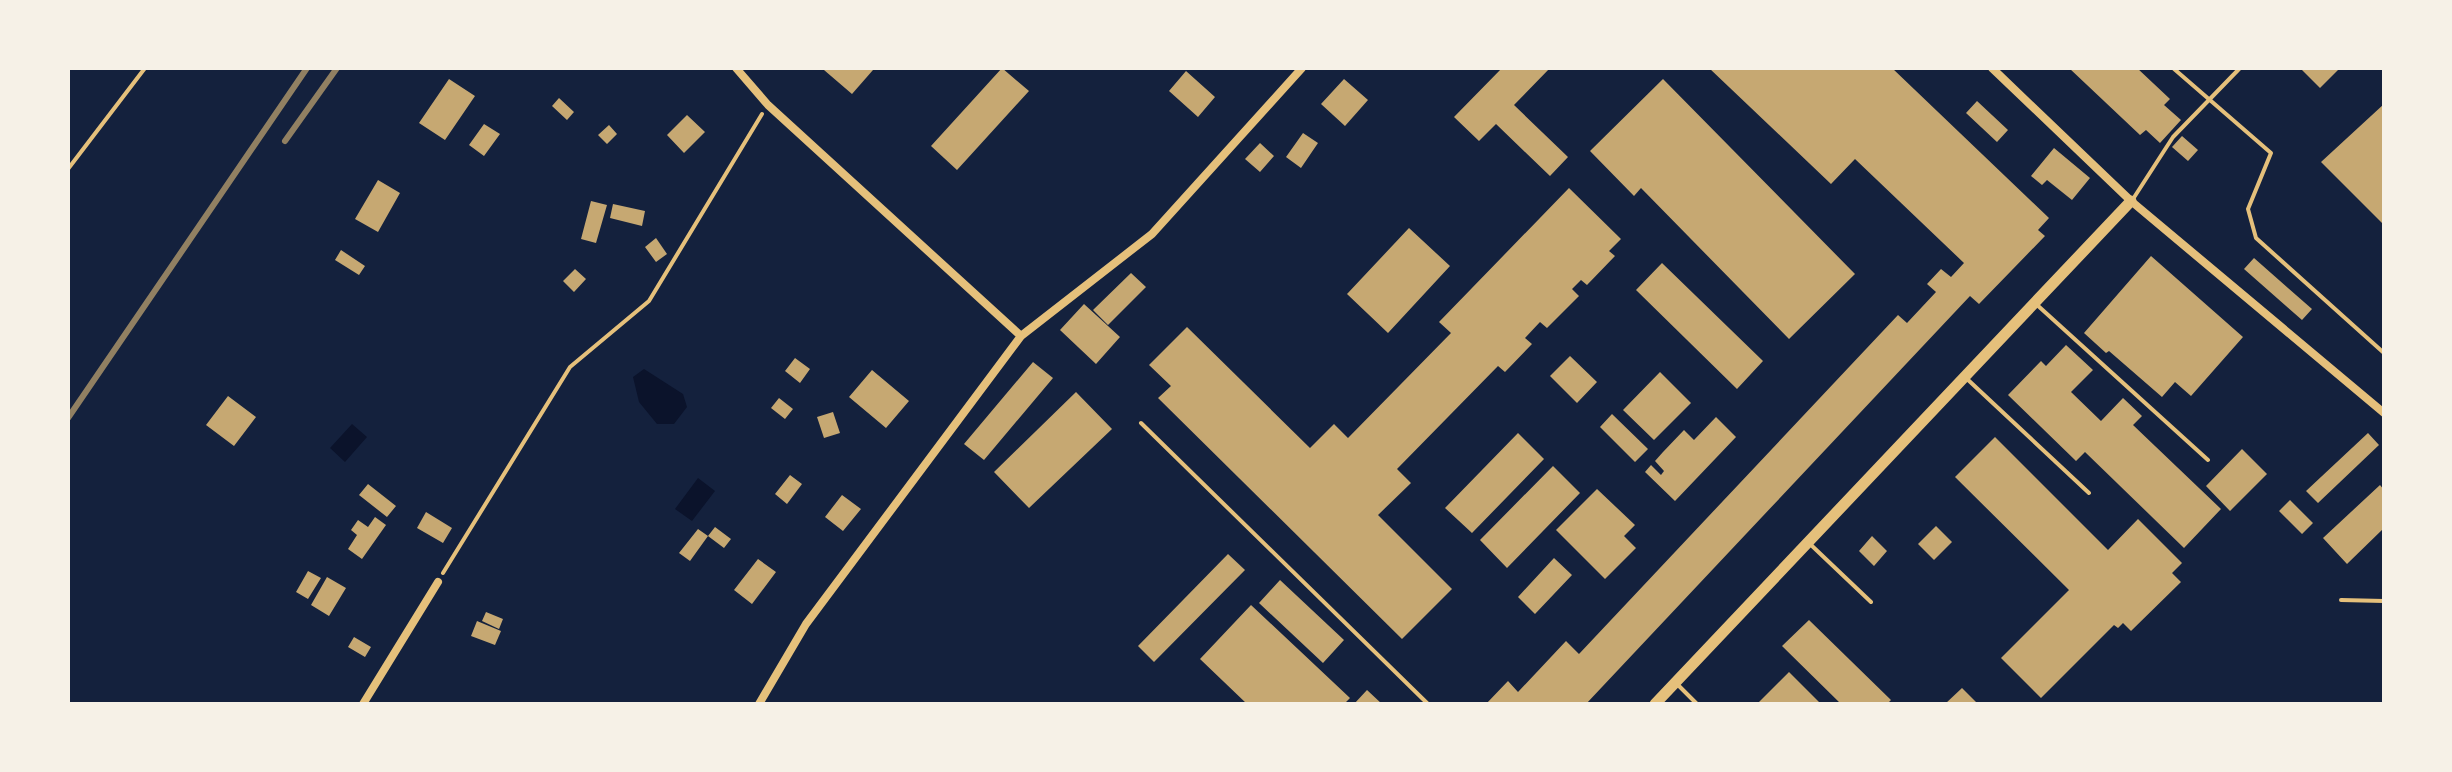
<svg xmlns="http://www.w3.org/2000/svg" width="2452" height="772" font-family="'Fira Sans Condensed',sans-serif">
	<rect width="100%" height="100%" fill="#14213d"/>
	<path fill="#0b132b" d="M644,369L683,394L687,407L674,424H657L639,402L633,377Z
		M352,424L367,437L345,462L330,448Z
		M698,478L715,491L692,521L675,509Z"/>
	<path fill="#c6a872" d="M825,68H870L873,70L852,94L824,70Z
		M1002,68L1029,91L957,170L931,146Z
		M1502,68H1550L1514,105L1568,157L1550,176L1496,124L1479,141L1454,117Z
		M1709,68H1892L2049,218L2038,230L2045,236L1979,304L1970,296L1586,704H1486L1508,681L1518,692L1566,641L1579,654L1898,315L1907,323L1936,292L1927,284L1941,269L1951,277L1964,263L1855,159L1831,184Z
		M2069,68H2137L2170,99L2164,105L2181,120L2160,143L2146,130L2140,135Z
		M2300,68H2340L2320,88Z
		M1186,71L1215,97L1198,117L1169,91Z
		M449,79L475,96L445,140L419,123Z
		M1344,79L1368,100L1345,126L1321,104Z
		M1663,79L1855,274L1789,339L1641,188L1634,196L1590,151Z
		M559,98L574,112L567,120L552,106Z
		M1977,101L2008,130L1997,142L1966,113Z
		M2384,104V225L2321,162Z
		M687,115L705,132L684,153L667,135Z
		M484,124L500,134L484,156L469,145Z
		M609,125L617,134L607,144L598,135Z
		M1303,133L1318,143L1301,168L1286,157Z
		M2182,136L2198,150L2188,161L2172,147Z
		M1260,143L1274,156L1260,172L1245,159Z
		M2054,148L2090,178L2072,200L2047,180L2042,185L2031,176Z
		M378,180L400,193L378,232L355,219Z
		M1569,188L1621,239L1609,251L1615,256L1587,285L1581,280L1572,289L1579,296L1547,328L1540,322L1525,338L1532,344L1505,372L1498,366L1397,469L1411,483L1378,515L1452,589L1402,639L1158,398L1171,386L1149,365L1187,327L1310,448L1334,424L1348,438L1451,333L1439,322Z
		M591,201L607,205L596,243L581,239Z
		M613,204L645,211L642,226L610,218Z
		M1409,228L1450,266L1388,333L1347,294Z
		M656,238L667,254L656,262L645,247Z
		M341,250L365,266L359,275L335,260Z
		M2151,256L2243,337L2191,396L2175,382L2162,397L2109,351L2106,353L2084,333Z
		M2254,258L2312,309L2302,320L2244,269Z
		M1662,263L1763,361L1737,389L1636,290Z
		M575,269L586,279L574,292L563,281Z
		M1131,273L1146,287L1108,325L1093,310Z
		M1084,304L1120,337L1096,364L1060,330Z
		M2066,345L2093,370L2071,392L2101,421L2123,398L2142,416L2133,425L2221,509L2184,548L2085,452L2076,461L2008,395L2041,361L2046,366Z
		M1570,356L1597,382L1577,403L1550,376Z
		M795,358L810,369L800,383L785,371Z
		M1033,362L1053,378L984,460L964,444Z
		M872,370L909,401L886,428L849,397Z
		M1660,372L1691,403L1654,440L1623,410Z
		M1076,392L1112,429L1029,508L994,472Z
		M228,396L256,417L234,446L206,425Z
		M779,398L793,409L785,419L771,408Z
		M833,412L840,433L824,438L817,417Z
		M1612,414L1648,449L1635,462L1600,427Z
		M1716,417L1736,437L1675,501L1645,472L1651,465L1661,475L1664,471L1655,461L1663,452L1684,430L1694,440Z
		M1518,433L1544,459L1472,533L1445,508Z
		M2368,433L2379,445L2318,503L2306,491Z
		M1995,437L2108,550L2138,519L2182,563L2172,573L2181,582L2131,631L2123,623L2118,628L2114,625L2041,698L2001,658L2069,590L1955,477Z
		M2242,449L2267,474L2230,511L2206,486Z
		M1553,466L1580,493L1507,568L1480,540Z
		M790,475L802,484L787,504L775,494Z
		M368,484L396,506L387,517L359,495Z
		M2380,485L2384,490V528L2347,564L2323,538Z
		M1597,489L1635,525L1624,536L1636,548L1605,579L1556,530Z
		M842,495L861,509L843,531L825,517Z
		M2290,500L2313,523L2302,534L2279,511Z
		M426,512L452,528L443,543L417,528Z
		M375,517L386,525L362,559L348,549L357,535L351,530L358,520L368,527Z
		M1936,526L1952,542L1934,560L1918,544Z
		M715,527L731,539L724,548L708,536Z
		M698,529L708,536L690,561L679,553Z
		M1872,536L1887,551L1874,566L1859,551Z
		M1228,554L1245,570L1154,662L1138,646Z
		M1554,558L1572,575L1535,614L1518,597Z
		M758,559L776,572L752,604L734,590Z
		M308,571L321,578L308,599L296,592Z
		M327,577L346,588L329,616L311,605Z
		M1280,580L1344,640L1323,663L1259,603Z
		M1251,605L1350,698L1344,704H1247L1200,659Z
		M486,612L503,619L499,629L482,621Z
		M1809,620L1891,700L1887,704H1841L1782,646Z
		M477,621L501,631L495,645L471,636Z
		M354,637L371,647L365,657L348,647Z
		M1789,672L1821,704H1757Z
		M1962,688L1978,704H1945Z
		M1367,690L1382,704H1354Z"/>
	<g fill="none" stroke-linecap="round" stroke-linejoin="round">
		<path stroke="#e5c07b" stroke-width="4" d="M443,573L570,367L649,301L762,114"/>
		<path stroke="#e5c07b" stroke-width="4" d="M2173,68L2271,153L2248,209L2256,238L2384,353
			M68,169L145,68
			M2133,199L2173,137L2240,68
			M2036,304L2208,460
			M1966,378L2089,493
			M1141,423L1428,704
			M1810,544L1871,602
			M2341,600L2384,601
			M1677,684L1697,704"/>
		<path stroke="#e5c07b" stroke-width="8" d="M736,68L768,105L1021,336
			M1992,68L2131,201L2384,413
			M363,704L438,582
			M759,704L806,624L1021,336L1152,234L1302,68"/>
		<path stroke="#e5c07b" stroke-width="11" d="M1655,704L2131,201"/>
		<path stroke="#918062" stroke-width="6" d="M285,141L337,68
			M68,418L307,68"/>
	</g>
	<rect width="2452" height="772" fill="none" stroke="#f6f1e7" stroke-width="140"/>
</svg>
